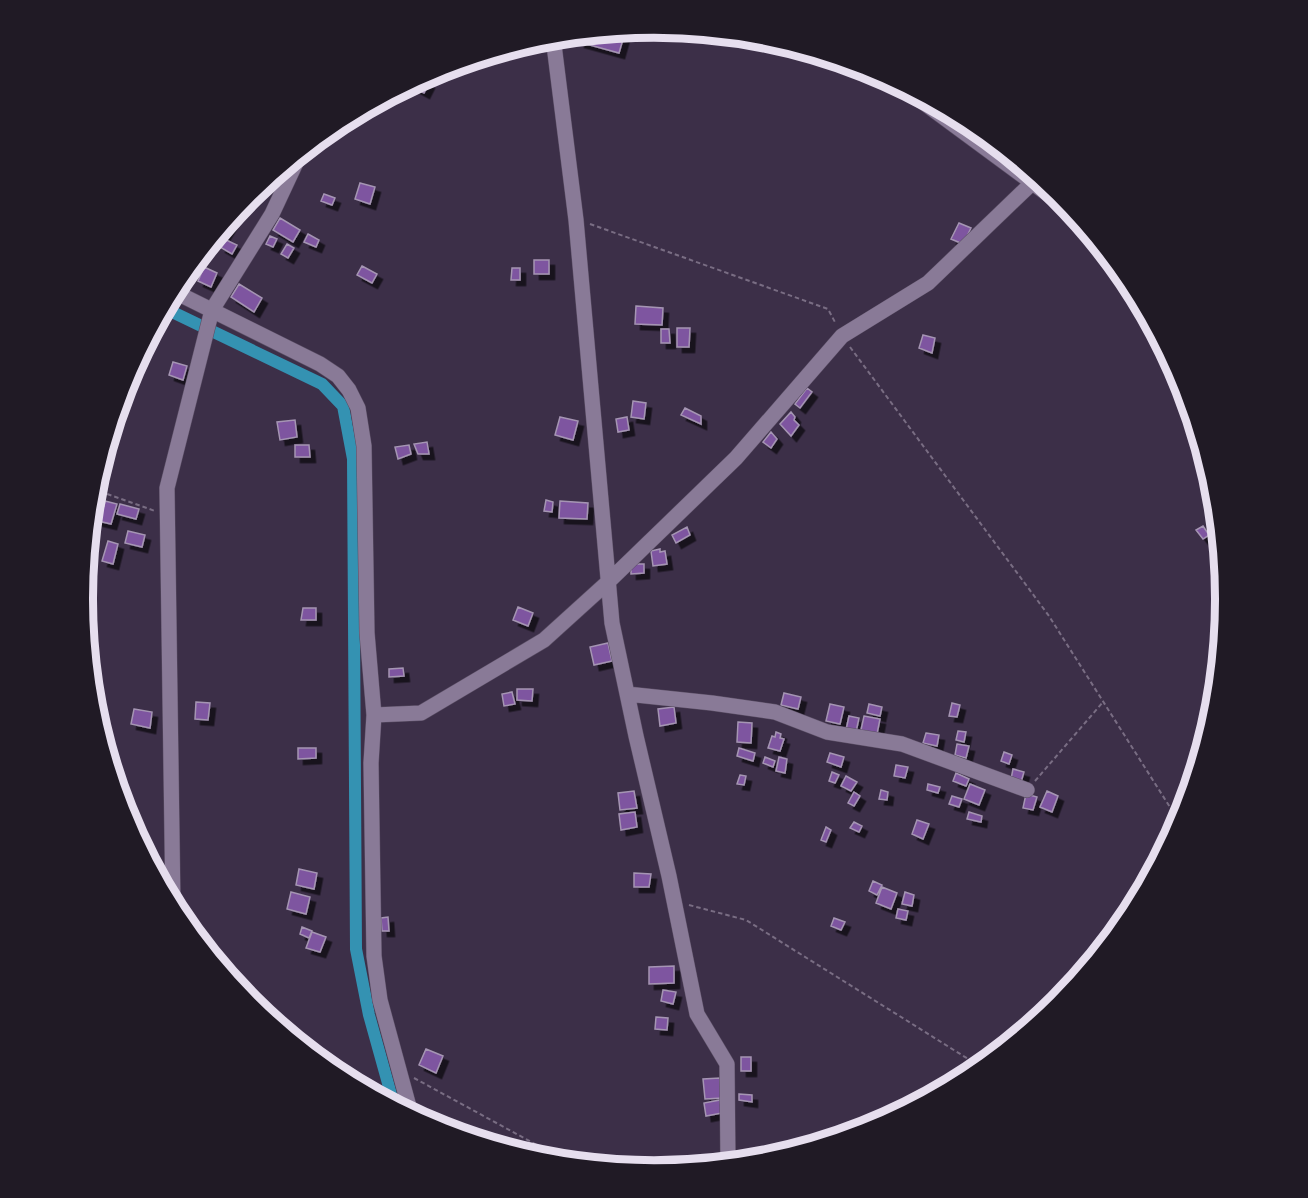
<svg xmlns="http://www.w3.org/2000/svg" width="1308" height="1198" font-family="Montserrat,sans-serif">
	<defs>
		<filter id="shadow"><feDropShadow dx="5.5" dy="5.5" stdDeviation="0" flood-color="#0009"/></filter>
	</defs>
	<rect width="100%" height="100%" fill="#3c2f48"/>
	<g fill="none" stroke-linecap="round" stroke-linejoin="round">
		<path stroke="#3492b2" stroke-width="12" d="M164,308L322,384L343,406L353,459L356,949L369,1015L394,1105"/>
	</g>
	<path fill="#7e54a0" stroke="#a595b3" stroke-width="1.5" filter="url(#shadow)" d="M619,30L625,32L619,53L579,42L582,34Z
		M420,79L429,83L424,93L413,87L416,81Z
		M360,183L375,187L370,204L355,199Z
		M324,194L335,198L332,205L321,201Z
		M280,218L300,230L293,242L273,230Z
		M228,220L232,222L223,237L217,234Z
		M959,223L971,228L963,244L951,239Z
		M308,234L319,240L316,247L304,242Z
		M270,236L277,239L273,247L266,244Z
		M224,239L237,245L232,254L220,247Z
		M287,244L294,248L288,258L281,254Z
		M534,260H549V274H534Z
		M362,266L377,274L372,283L357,275Z
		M204,267L217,273L211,287L198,281Z
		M512,268H520V280H511Z
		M239,284L262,298L254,312L231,297Z
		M636,306L663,308L662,325L635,324Z
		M677,328H690L689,347H677Z
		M661,329H669L670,343H661Z
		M923,335L935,338L932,353L919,348Z
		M173,362L187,366L183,380L169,375Z
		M807,388L812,392L800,408L795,404Z
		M633,401L646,403L644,419L631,417Z
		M685,408L701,416V424L681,415Z
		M791,412L795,417L794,420L799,425L791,436L780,424Z
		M560,417L578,421L573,440L555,435Z
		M627,417L629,430L618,432L616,419Z
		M295,420L297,437L280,440L277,422Z
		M771,432L777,439L771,448L763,442Z
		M427,442L429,454H418L414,444Z
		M295,445H309L310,457H295Z
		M409,445L411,454L398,459L395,447Z
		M546,500L553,502L552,512L544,511Z
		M105,501L117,504L111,524L94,520L96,512L99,513L101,505L104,506Z
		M560,501L588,503L587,519L559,518Z
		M120,504L139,509L136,519L117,514Z
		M1203,526L1209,535L1203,539L1196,530Z
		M687,527L690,535L676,543L672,535Z
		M128,531L145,535L142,547L125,543Z
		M108,541L118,544L113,564L102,561Z
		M660,549V552L665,551L667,564L653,566L651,551Z
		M631,564H644V573L631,574Z
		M518,607L533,613L528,626L513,620Z
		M303,608H316V620H301Z
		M608,643L612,661L594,665L590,647Z
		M403,668L404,676L389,677V669Z
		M517,689H533L532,701L517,700Z
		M512,692L515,704L504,706L502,694Z
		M784,693L801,697L798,709L781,705Z
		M196,702L210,703L208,720L195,719Z
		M952,703L960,705L957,717L949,716Z
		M830,704L844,707L840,724L826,721Z
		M869,704L882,707L880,716L867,713Z
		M674,707L676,723L660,726L658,709Z
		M134,709L152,712L150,728L131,724Z
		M849,716L859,718L856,732L846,730Z
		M864,716L880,719L877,734L861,730Z
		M738,722L752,723L751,743L737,742Z
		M958,731L966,732L964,742L956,740Z
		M776,732L781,734L780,738L784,739L780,751L768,748L772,736L775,737Z
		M926,733L939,735L937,746L923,743Z
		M957,744L969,746L966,758L955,755Z
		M298,748H316V758L298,759Z
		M739,748L755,753L753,761L737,756Z
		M1004,752L1012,755L1009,764L1001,761Z
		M830,753L844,757L841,767L827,762Z
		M765,757L775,761L773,767L763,763Z
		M779,757L787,759L785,773L776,771Z
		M896,765L908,767L905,778L894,776Z
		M1013,769L1024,772L1021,782L1011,779Z
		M832,772L839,775L835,783L829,781Z
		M956,773L969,779L966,786L953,781Z
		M740,775L746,776L744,785L737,784Z
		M846,776L857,782L851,791L841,786Z
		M928,784L940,787L938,793L927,790Z
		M970,784L985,790L979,805L964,799Z
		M881,790L888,792L887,800L879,799Z
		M634,791L637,808L620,810L618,793Z
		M1047,791L1058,796L1052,812L1040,807Z
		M854,792L860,796L854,806L848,803Z
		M1026,794L1037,797L1033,810L1023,808Z
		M952,796L962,799L959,807L949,804Z
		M635,812L637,827L621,830L619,814Z
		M969,812L982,816L981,822L967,819Z
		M917,820L929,824L923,839L912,834Z
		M854,822L862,826L859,832L850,828Z
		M826,827L831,830L826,842L821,840Z
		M299,869L317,873L314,889L296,885Z
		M634,873L651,874L649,887H634Z
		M873,881L882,885L877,895L869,891Z
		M882,887L897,893L891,909L876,903Z
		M291,892L310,897L306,914L287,909Z
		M905,892L914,895L912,906L902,904Z
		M898,909L908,911L906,920L896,918Z
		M388,917L389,931H382L381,918Z
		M834,918L845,922L841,930L831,926Z
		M302,927L312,931L309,938L300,934Z
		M312,932L326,937L320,952L306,948Z
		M674,966V983L649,984V967Z
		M241,988L263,999L257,1010L239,991Z
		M663,990L676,992L673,1004L661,1001Z
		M656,1017L668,1018L667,1030L655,1029Z
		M426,1049L443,1056L436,1073L419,1065Z
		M741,1057H751V1071H741Z
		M720,1078L722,1098L705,1099L703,1079Z
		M739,1094L752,1095V1102L739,1100Z
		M720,1100L722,1113L706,1116L704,1103Z"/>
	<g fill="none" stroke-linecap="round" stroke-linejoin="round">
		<defs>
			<path id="minor" d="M553,37L576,220L612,623L636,736L669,876L697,1014L727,1064L728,1164
				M897,83L1076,215
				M173,291L320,364L338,376L349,390L358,408L364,446L367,633L374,715L371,763L374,956L380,1000L411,1114
				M627,694L712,703L775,712L827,732L902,744L1027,790
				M374,715L421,713L544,640L608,582L736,458L842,336L928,283L1032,183
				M173,906L167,488L212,310L272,214L301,152"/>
		</defs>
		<use href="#minor" stroke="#5a4e64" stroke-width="16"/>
		<path stroke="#796d83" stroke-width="2" stroke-dasharray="4.5 3" stroke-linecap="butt" d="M590,224L828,309L836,324
			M850,347L1049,616L1180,823
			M93,489L155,511
			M1035,781L1103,702
			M689,905L746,920L981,1067
			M414,1078L568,1162"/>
		<use href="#minor" stroke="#897a97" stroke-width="15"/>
	</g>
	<path d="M0 0H1308V1198H0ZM93 599a561 561 0 1 1 1122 0a561 561 0 1 1-1122 0Z" fill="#201a25" fill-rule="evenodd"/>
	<path fill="none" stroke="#e6deee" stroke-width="8" d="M93 599a561 561 0 1 1 1122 0a561 561 0 1 1-1122 0Z"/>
</svg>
